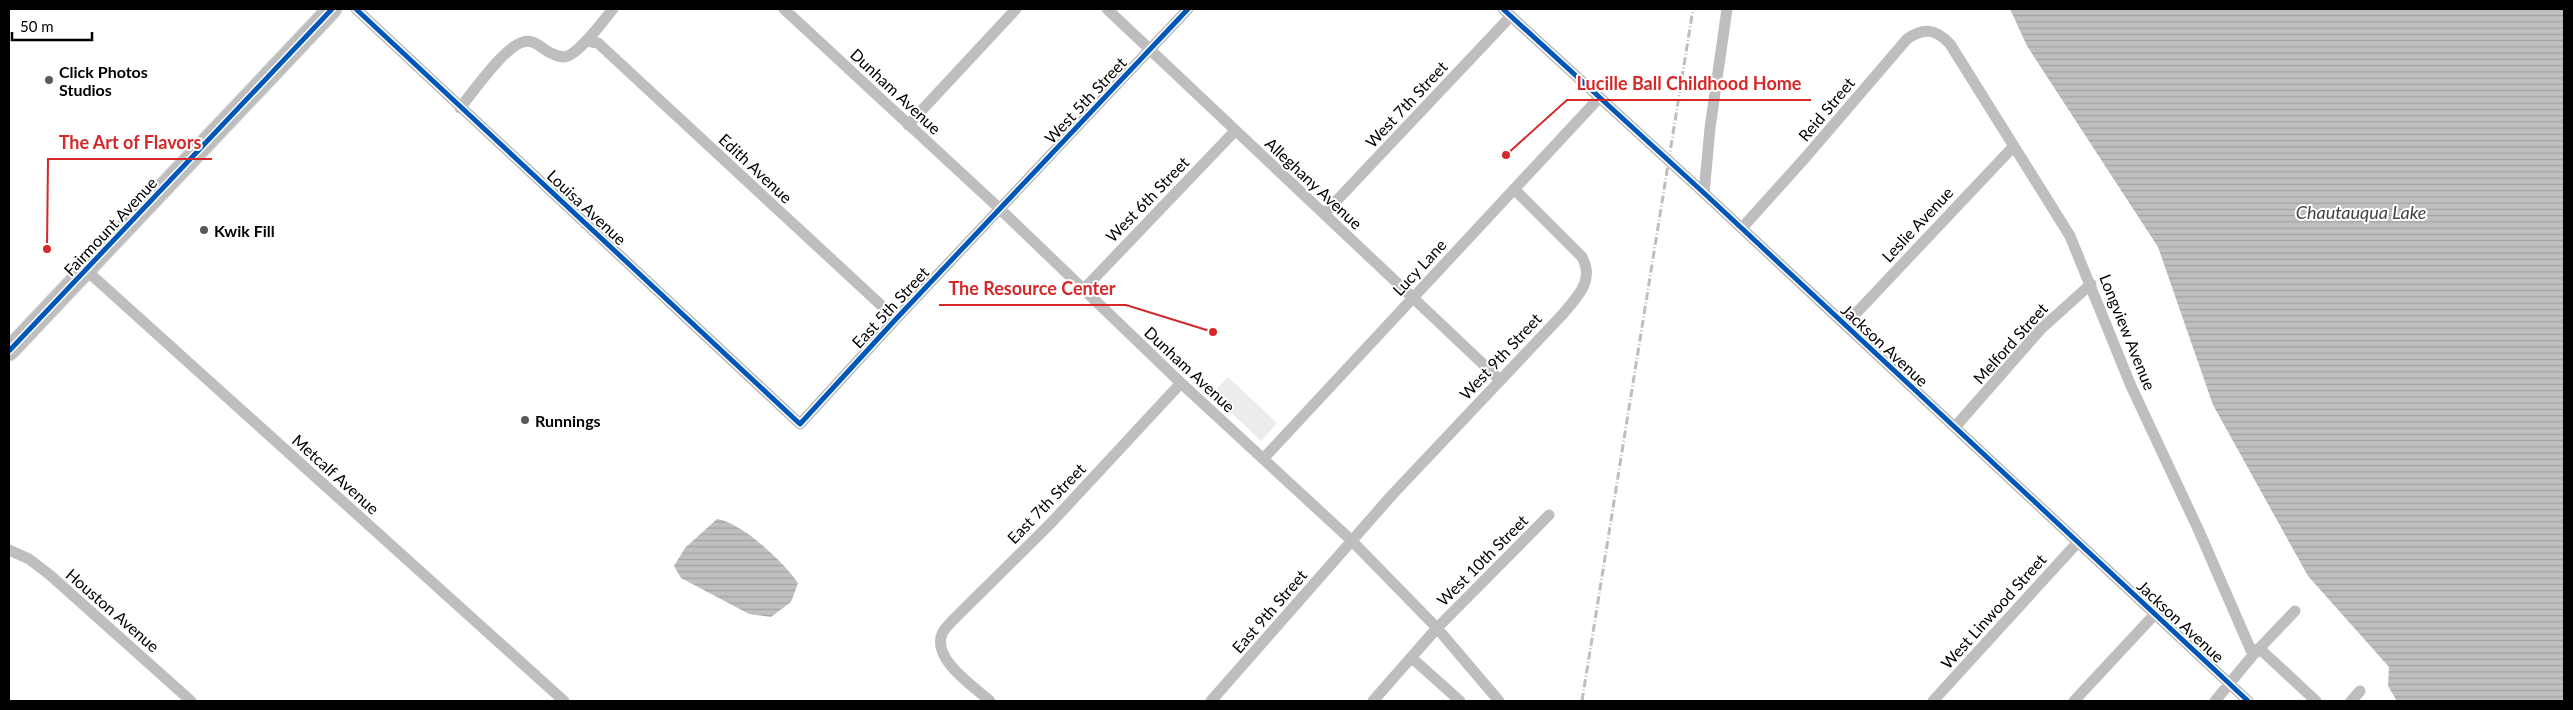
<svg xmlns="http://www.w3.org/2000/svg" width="2573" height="710" font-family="Lato,sans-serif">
	<defs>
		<pattern id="water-rules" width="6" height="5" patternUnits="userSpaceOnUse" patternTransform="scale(1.25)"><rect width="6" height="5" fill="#bfbfbf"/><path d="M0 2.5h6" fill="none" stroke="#a2a2a2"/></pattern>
	</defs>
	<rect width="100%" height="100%" fill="#fff"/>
	<path fill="#ececec" d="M1228,377L1277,423L1261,441L1212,394Z"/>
	<path fill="url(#water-rules)" d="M2010,9H2564V701H2397L2388,686L2389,667L2308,576L2213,405L2158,247L2027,46Z
		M717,519C741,522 784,562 798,583L791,602L771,617L749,614L681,578L674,566L685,548Z"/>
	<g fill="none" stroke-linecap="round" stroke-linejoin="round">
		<defs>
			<path id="primary" d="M9,351L332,9"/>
		</defs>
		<use href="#primary" stroke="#dbdbdb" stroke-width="21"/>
		<path stroke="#bebebe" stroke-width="11" d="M356,9L800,424L896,319L1188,9
			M784,9L1000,209L1181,383L1351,540L1437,628L1499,701
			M1107,9L1500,380
			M1503,9L1704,193L2248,701
			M586,41L598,43L896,319
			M460,108C473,92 504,47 523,42C532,39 540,46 547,51C553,54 561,59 568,56C582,50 603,21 613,9
			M908,125L1016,9
			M1704,193L1710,128L1727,9
			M1324,214L1511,16
			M1742,228L1805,158L1907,39C1924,27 1936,29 1950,44L2070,236L2131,386L2199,531L2253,655
			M86,270L564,701
			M1083,290L1235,131
			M1845,325L2013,147
			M1955,427L2041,329L2091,284
			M1263,459L1599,98
			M9,550L29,559L50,575L191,701
			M2259,648L2316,701
			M1412,658L1460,701
			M990,701C973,686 932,659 942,634C944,629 949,625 952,621L1051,523L1181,383
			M1211,701L1392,495L1562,315C1577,297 1595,281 1582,257L1514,189
			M1373,701L1437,628L1549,515
			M1933,701L2078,542
			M2074,701L2155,614
			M2215,701L2253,655L2295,611
			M2351,701L2360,691"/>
		<use href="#primary" stroke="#bebebe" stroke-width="19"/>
		<path stroke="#bebebe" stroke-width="3" stroke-dasharray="8 2.5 1 2.5" stroke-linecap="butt" d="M1582,701L1693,9"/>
		<defs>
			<path id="cycleway" d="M356,9L800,424L896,319L1188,9
				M1503,9L1704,193L2248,701
				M9,351L332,9"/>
		</defs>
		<use href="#cycleway" stroke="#fff" stroke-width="8"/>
		<use href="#cycleway" stroke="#0057b8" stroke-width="5"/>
	</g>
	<g fill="#595959" stroke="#fff" stroke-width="2">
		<circle cx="49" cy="80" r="5"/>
		<circle cx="204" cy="230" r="5"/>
		<circle cx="525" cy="420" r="5"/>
	</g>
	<g text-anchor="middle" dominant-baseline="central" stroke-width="4" stroke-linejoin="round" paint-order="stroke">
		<g font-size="16" font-weight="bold" fill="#000" stroke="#fff" text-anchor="start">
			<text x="59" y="71">Click Photos<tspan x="59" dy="18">Studios</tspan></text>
			<text x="214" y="230">Kwik Fill</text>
			<text x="535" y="420">Runnings</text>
		</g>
		<g font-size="16" fill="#000" stroke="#fff">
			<text transform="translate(896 91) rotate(43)">Dunham Avenue</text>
			<text transform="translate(1085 100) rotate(-47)">West 5th Street</text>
			<text transform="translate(1406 104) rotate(-47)">West 7th Street</text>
			<text transform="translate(1826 109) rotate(-50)">Reid Street</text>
			<text transform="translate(756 168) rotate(43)">Edith Avenue</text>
			<text transform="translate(1314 183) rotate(43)">Alleghany Avenue</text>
			<text transform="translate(1147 199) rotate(-46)">West 6th Street</text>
			<text transform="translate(587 207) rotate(43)">Louisa Avenue</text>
			<text transform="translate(1917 224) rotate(-47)">Leslie Avenue</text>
			<text transform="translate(110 226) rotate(-47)">Fairmount Avenue</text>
			<text transform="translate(1419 267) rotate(-47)">Lucy Lane</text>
			<text transform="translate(890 307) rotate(-47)">East 5th Street</text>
			<text transform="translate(2128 332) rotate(68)">Longview Avenue</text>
			<text transform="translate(2010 343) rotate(-48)">Melford Street</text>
			<text transform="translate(1885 345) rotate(43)">Jackson Avenue</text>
			<text transform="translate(1500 356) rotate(-47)">West 9th Street</text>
			<text transform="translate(1190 369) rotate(43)">Dunham Avenue</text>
			<text transform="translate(336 474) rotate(42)">Metcalf Avenue</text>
			<text transform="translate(1046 503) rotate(-46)">East 7th Street</text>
			<text transform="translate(1482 560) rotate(-45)">West 10th Street</text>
			<text transform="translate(113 610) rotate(41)">Houston Avenue</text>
			<text transform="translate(1269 611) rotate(-49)">East 9th Street</text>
			<text transform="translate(1993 611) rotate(-48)">West Linwood Street</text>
			<text transform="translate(2181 621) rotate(43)">Jackson Avenue</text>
		</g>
		<g font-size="18" font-style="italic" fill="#444" stroke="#fff">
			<text x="2361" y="212">Chautauqua Lake</text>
		</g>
	</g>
	<path fill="none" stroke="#d62828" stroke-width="2" d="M1506 155L1567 100H1811M47 249L48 159H212M1213 332L1126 305H939"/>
	<g fill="#d62828" stroke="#fff" stroke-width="2">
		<circle cx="1506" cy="155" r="5"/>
		<circle cx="47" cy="249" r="5"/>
		<circle cx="1213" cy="332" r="5"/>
	</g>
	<g font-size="18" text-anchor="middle" font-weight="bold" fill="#d62828" stroke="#fff" stroke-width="4" stroke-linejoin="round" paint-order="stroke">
		<text x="1689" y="90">Lucille Ball Childhood Home</text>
		<text x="130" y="149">The Art of Flavors</text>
		<text x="1032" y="295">The Resource Center</text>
	</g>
	<rect width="2573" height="710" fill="none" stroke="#000000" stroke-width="20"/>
	<path d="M12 32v8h80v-8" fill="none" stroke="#000000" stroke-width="2.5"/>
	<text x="20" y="32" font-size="15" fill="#000000" stroke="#ffffff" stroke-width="4" paint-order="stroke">50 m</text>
</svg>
